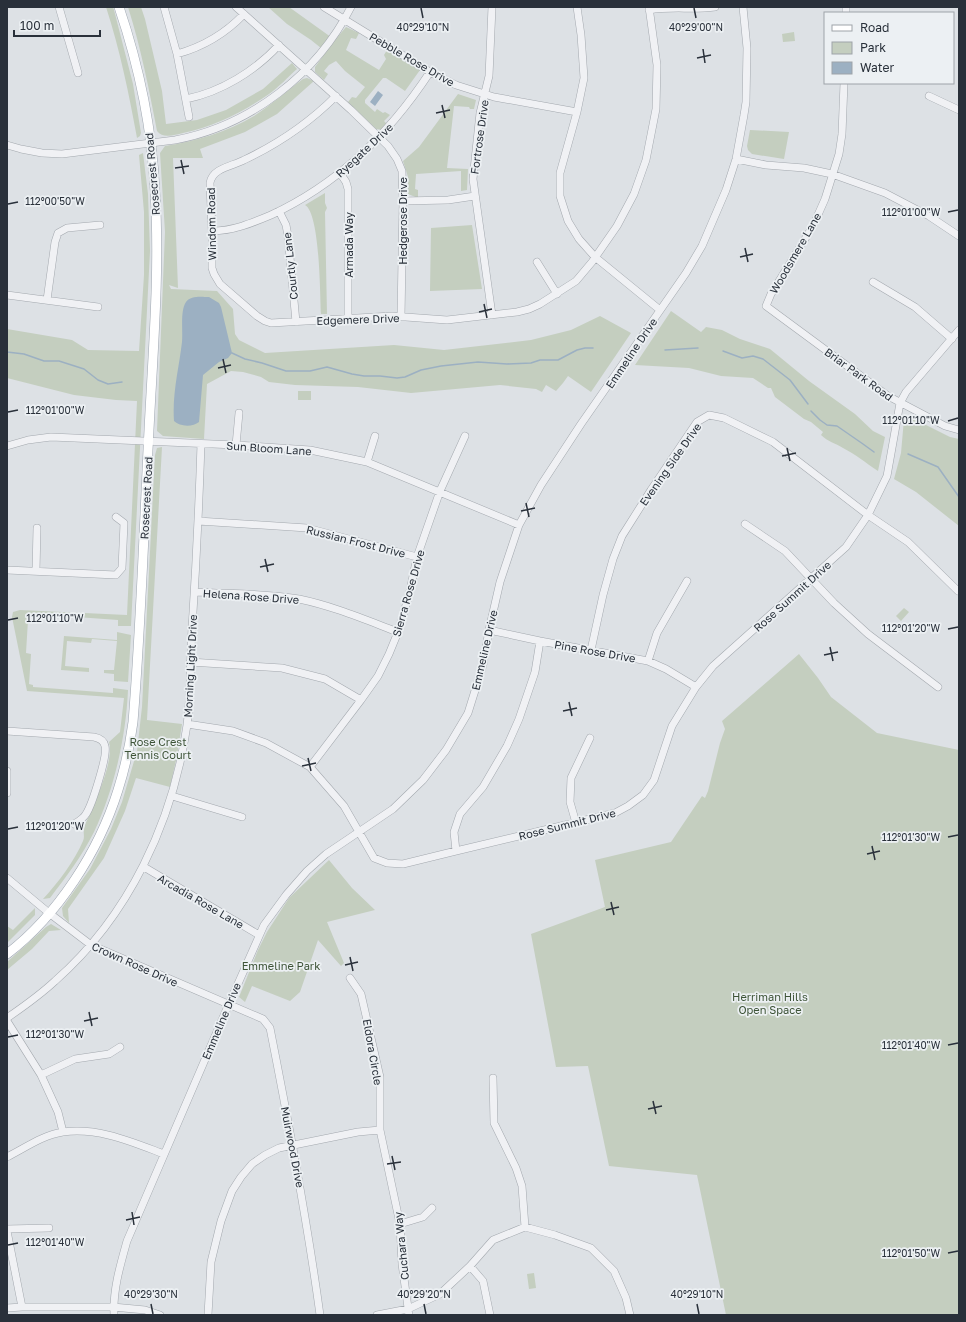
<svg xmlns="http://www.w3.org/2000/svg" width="966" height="1322" font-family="'Golos Text',sans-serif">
	<rect width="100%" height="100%" fill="#dde1e5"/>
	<path fill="#c4cebf" d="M106,7H113L114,10L133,84L141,133L140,136L137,138C129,94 120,50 106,7Z
		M128,7H141L145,19L162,91L166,124L197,120L226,110L263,89L292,63L297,69C288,77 279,87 269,94C243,112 214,127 183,133C174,135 163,139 157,131C149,89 141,48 128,7Z
		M268,7H289L335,40L346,27L359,33L356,39L351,38L346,50L379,70L386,59L384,55L387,50L420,70L405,91L386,78H383L365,100V103L375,112L377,109L383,113L385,112L390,115L384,121L387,124L383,130L376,129L348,102L352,97L356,98L365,87L345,71L336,61L329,65L324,71L328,74L324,80L315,72V67L326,52L311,40L287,24Z
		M794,32L795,41L783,42L782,34Z
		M307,78L314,81L277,114L245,132L200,149L203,158H173L178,288L169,285L171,289L217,291L233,309L235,334L239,340L265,353L394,345L444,350L531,340L571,330L600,316L631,333L591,392L568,376L563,383L556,391L546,385L542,392L536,389L500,385L411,393L358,387L295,385L269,382L261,377L243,372L231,371L207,384L204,439L163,436L157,431L165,232L160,153L165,146C196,141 227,132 254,116C271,105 287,91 303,79Z
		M458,94L476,100L474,109H470L469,107L454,106L447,168L468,169L467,190L461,191V171L416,174L415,189L418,190V198L408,194V177L403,161L419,147Z
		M750,130L789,132L784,159L752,154L748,150L747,146Z
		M143,153L148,194L150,251L131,626H118V620L35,614L34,618L31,614L27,617L28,620L26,653L31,654L29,684L33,685V687L113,693V688L128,690C126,737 114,790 94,832C82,856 66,877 50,898L43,899C58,883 75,860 83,841C85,837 83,833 84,829C85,823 89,817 91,812C98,795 114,759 109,742L120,732L124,698L27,691L12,617L13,612L20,610L127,615L137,401L116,400L74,395L7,378V329L72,340L88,350L139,351L144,275V212L139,155Z
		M325,193V203L327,208L325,212L327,314H321C320,295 320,213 305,205Z
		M472,225L482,289L430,291L431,228Z
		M671,311L701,332L706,327L722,330L740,339L770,349L809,381L855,414L873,431L885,437L878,471C866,463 855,454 843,448C835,443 828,442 821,435L823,432L811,422L804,419L775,397L771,388H768L753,378L721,376L689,368L635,365Z
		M298,391H311V400H298Z
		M908,416L950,437L959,439V526L916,492L894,479L901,453L904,419Z
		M162,447L147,720L182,724L177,756L170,787L136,778L125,811L104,858L68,909L69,923L63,916L62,908L90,869L111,829L122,802L137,751L142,707L155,455L157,448Z
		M904,608L909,612L901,621L896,616Z
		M117,632L131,635L128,682L114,681V674L104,673V670H114L117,641L92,639L91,643L67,641L65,666L89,668V672L61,670L64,636L117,640Z
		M799,654L818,678L831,697L877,733L959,750V1315H726L697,1175L609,1166L588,1066L556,1067L531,934L605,907L595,860L671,842L702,796L705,798L708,791L720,743L725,729L722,721Z
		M329,860L352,888L375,910L327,922L344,963L341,966L318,940L300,992L290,1001L252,986L245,1002L239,997L258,950L267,932L289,898Z
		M35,908V915L7,943V926L13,930Z
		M51,924L61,930L49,931L32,949L7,970V962L46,927Z
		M534,1273L536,1288L529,1289L527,1274Z"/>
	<path fill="#9cb0c2" d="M378,91L383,95L375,106L370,102Z
		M209,297L219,303L221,307L232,353L228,358L219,362L203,375L199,422C193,427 180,427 174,421C172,394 179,368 182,342C183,330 180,311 186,302C191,295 202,297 209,297Z"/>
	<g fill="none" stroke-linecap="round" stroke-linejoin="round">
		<path stroke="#9cb0c2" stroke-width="1.5" d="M665,350L698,348
			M723,351L742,358L753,356L763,359L790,380L808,404
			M7,352L24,354L44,361H59L84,369L98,380L108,384L122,382
			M232,353L245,359L262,363L286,371H310L327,367L352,374L364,376H380L397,378L405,377L421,370L441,366L478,362L507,364L531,363L540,360H558L577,350L585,348H593
			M811,411L820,420L827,425L837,426L863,444L874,452
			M908,454L938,467L959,497"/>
		<defs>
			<path id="minor" d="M59,7L78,73
				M164,7L177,54L189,117
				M236,7L351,110L388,146L397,159L402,171L403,201L401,317
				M324,7L430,72L456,85L494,97L577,112
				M577,7L581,35L584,78L577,112L560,173V196L568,221L579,239L595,257L660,310
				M846,7V13
				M649,10C671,6 693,10 715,7
				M177,54C202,47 226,33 244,14
				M844,83L842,134L839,154L825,199L813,226L771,294L766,306L888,396L945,426L959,430
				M336,96C309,123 278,144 244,160C233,166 212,168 210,183L212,231V268L214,274L220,284L257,316L265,321L271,323L392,316L447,320L517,312L529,309L540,304L576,281L592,262L617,226L634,194L646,160L656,109L657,65L649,7
				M929,96L959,110
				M186,99C221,92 255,71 279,45
				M7,145L21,149L42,153L62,154L175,140C250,126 317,74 351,7
				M736,159L766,165L804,168L832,174L885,193L929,216L959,236
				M340,173L346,182L348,189V319
				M403,201L448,200L475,196
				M279,211L286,225L288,236L296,322
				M212,231C233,231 252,223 271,215C338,184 390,133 430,72
				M537,262L557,294
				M873,282L915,307L952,339
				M7,295L98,307
				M47,300L55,242L58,233L67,228L100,225
				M492,315L473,179L480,113L489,76L492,7
				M236,445L239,413
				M7,446L28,440L51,437L236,445L310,450L367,462L519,525
				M367,462L375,436
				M198,521L307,528L417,557
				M745,524L785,551L834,603L868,634L938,687
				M7,570L116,575L122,568L124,523L116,517
				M36,571L37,528
				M195,592C229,594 265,593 299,599C333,606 366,620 398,632
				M489,630L540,641L648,661L666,669L696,687
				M591,650L603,595L613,559L622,536L651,490L697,422L709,415L724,418L773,442L868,515L908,542L958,591
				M648,661L657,633L687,581
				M190,662L282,668L325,679L361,700
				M187,724L233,731L266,743L310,767L344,806L374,858L387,863L403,864L456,851L615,813L628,806L643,795L654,780L672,726L696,687L713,666L846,547L868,515L887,476L900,403L906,392L959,330
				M7,731L94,737C99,738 104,741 105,746C108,755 92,805 86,814C83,819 79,821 74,824
				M310,767L361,700L378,676L389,654L398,632L409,595L417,557L440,491L465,436
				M7,771V793
				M172,796L242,817
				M576,823L570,802L571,778L590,738
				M456,851L454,832L460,814L483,787L507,746L519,719L535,672L540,641
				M144,867L259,935
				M7,878L49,913L91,945L263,1019L270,1028C289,1124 307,1219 320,1315
				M350,978L361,994L380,1077V1130L400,1224L402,1264L409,1315
				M7,1018C23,1007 40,995 55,981C129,916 173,822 187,725C191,693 190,661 192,629C196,567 199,506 201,444
				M7,1021L41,1075L58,1112L63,1132
				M41,1075L75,1059L109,1054L120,1047
				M493,1078L494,1123L516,1168L522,1186L525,1227
				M7,1157C25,1148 43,1135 63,1132C98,1127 132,1142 164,1154
				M400,1224L423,1217L432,1208
				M7,1229L49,1228
				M7,1231L22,1307
				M470,1266L483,1281L490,1315
				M7,1308L22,1307H113L145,1310L160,1315
				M114,1315C113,1289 120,1266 127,1241L225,1013L264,925L286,895L307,871L326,854L393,809L423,780L446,750L468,713L483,665L489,630L500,582L519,525L541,485L581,424L686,273L702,246L726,190L736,159L744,115L746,102L747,48L743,7
				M208,1315L211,1262L221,1221L232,1191L241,1177L252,1164L265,1155L279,1148L358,1132L380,1130
				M377,1315L408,1309L440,1294L470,1266L493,1240L525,1227L555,1235L591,1248L614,1271L626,1298L630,1315"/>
			<path id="major" d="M7,954C58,915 99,851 118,790C125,768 130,745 133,722C141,625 144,527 149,430C153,350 160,270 155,191C152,129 139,66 119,7"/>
		</defs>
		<use href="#minor" stroke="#a3a8ae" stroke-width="8"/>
		<use href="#major" stroke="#9ea6b0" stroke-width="10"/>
		<use href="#minor" stroke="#f0f1f4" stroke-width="7"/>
		<use href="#major" stroke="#fff" stroke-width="9"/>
	</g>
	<path fill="none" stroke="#29303a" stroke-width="1.5" d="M421,8L423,18M694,8L696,18M703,49L705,63M697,58L711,55M442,105L445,118M436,113L450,110M181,160L184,174M175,168L189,166M8,204L18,202M948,212L958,210M745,248L748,262M740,257L753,254M484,304L487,318M479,312L492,309M223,359L226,373M218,368L231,365M8,412L18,410M948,421L958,418M787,448L790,461M782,456L796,453M526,503L529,517M521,511L535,508M265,559L268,572M260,567L274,564M8,620L18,618M948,629L958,627M830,647L833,661M824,655L838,652M569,702L572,716M563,711L577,708M308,758L311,771M302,766L316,763M8,829L18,827M948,837L958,835M872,846L875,860M867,854L880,851M611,902L614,915M606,910L619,907M350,957L353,971M345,965L358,962M89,1012L92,1026M84,1021L98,1018M8,1037L18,1035M948,1045L958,1043M653,1101L656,1114M648,1109L662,1106M392,1156L395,1170M387,1164L401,1162M132,1212L134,1225M126,1220L140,1217M8,1245L18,1243M948,1253L958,1251M151,1304L153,1314M424,1304L426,1314M697,1304L699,1314"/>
	<g text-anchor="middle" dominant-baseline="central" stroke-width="3.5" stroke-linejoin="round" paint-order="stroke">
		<g font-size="11" fill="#29303a" stroke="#ecf0f3">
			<text transform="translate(412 59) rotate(30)">Pebble Rose Drive</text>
			<text transform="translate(479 137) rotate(-82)">Fortrose Drive</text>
			<text transform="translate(364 150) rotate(-43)">Ryegate Drive</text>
			<text transform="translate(152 174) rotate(-95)">Rosecrest Road</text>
			<text transform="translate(402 221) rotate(-90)">Hedgerose Drive</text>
			<text transform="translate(211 224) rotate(-91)">Windom Road</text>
			<text transform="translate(348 245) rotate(-90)">Armada Way</text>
			<text transform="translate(795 253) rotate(-60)">Woodsmere Lane</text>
			<text transform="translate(290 266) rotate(-96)">Courtly Lane</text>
			<text transform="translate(358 319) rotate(-2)">Edgemere Drive</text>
			<text transform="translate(631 353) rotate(-56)">Emmeline Drive</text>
			<text transform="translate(859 374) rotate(36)">Briar Park Road</text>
			<text transform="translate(269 448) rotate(4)">Sun Bloom Lane</text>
			<text transform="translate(670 464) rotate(-55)">Evening Side Drive</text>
			<text transform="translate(146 498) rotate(-87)">Rosecrest Road</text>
			<text transform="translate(356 541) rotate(14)">Russian Frost Drive</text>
			<text transform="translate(408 593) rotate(-74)">Sierra Rose Drive</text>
			<text transform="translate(251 596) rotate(4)">Helena Rose Drive</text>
			<text transform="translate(792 596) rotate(-42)">Rose Summit Drive</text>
			<text transform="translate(484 650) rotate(-77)">Emmeline Drive</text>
			<text transform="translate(595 651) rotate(10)">Pine Rose Drive</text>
			<text transform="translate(190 666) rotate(-87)">Morning Light Drive</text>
			<text transform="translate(567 824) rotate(-14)">Rose Summit Drive</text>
			<text transform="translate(201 901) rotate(30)">Arcadia Rose Lane</text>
			<text transform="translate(135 964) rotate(24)">Crown Rose Drive</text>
			<text transform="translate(221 1021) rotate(-67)">Emmeline Drive</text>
			<text transform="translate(373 1052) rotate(80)">Eldora Circle</text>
			<text transform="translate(293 1147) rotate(79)">Muirwood Drive</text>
			<text transform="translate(401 1246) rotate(-96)">Cuchara Way</text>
		</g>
		<g font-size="11" fill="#3e5438" stroke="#ecf0f3">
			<text x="158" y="741">Rose Crest<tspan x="158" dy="13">Tennis Court</tspan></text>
			<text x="281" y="965">Emmeline Park</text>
			<text x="770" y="996">Herriman Hills<tspan x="770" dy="13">Open Space</tspan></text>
		</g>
	</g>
	<g font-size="10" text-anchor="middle" fill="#29303a" stroke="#ecf0f3" stroke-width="3.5" stroke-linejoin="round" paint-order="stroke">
		<text x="423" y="31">40°29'10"N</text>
		<text x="696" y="31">40°29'00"N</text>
		<text x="55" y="205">112°00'50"W</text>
		<text x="911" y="216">112°01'00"W</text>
		<text x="55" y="414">112°01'00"W</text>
		<text x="911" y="424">112°01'10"W</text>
		<text x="55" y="622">112°01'10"W</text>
		<text x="911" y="632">112°01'20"W</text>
		<text x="55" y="830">112°01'20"W</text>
		<text x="911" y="841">112°01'30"W</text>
		<text x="55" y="1038">112°01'30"W</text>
		<text x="911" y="1049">112°01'40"W</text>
		<text x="55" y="1246">112°01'40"W</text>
		<text x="911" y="1257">112°01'50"W</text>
		<text x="151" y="1298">40°29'30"N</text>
		<text x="424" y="1298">40°29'20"N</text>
		<text x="697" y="1298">40°29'10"N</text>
	</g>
	<rect width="966" height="1322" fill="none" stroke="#29303a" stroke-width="16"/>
	<rect x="824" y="12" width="130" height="72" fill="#ecf0f3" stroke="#9ea3a9"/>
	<rect x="832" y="25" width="20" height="6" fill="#ffffff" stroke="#9ea3a9"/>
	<text x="860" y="32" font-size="12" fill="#29303a">Road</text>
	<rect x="832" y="42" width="20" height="12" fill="#c4cebf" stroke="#9ea3a9"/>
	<text x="860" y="52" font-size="12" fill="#29303a">Park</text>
	<rect x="832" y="62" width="20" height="12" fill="#9cb0c2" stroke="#9ea3a9"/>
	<text x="860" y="72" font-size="12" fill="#29303a">Water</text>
	<path d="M14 30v6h86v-6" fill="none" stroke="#29303a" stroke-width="2"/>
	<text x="20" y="30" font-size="12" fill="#29303a" stroke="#ecf0f3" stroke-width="3" paint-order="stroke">100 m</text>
</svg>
